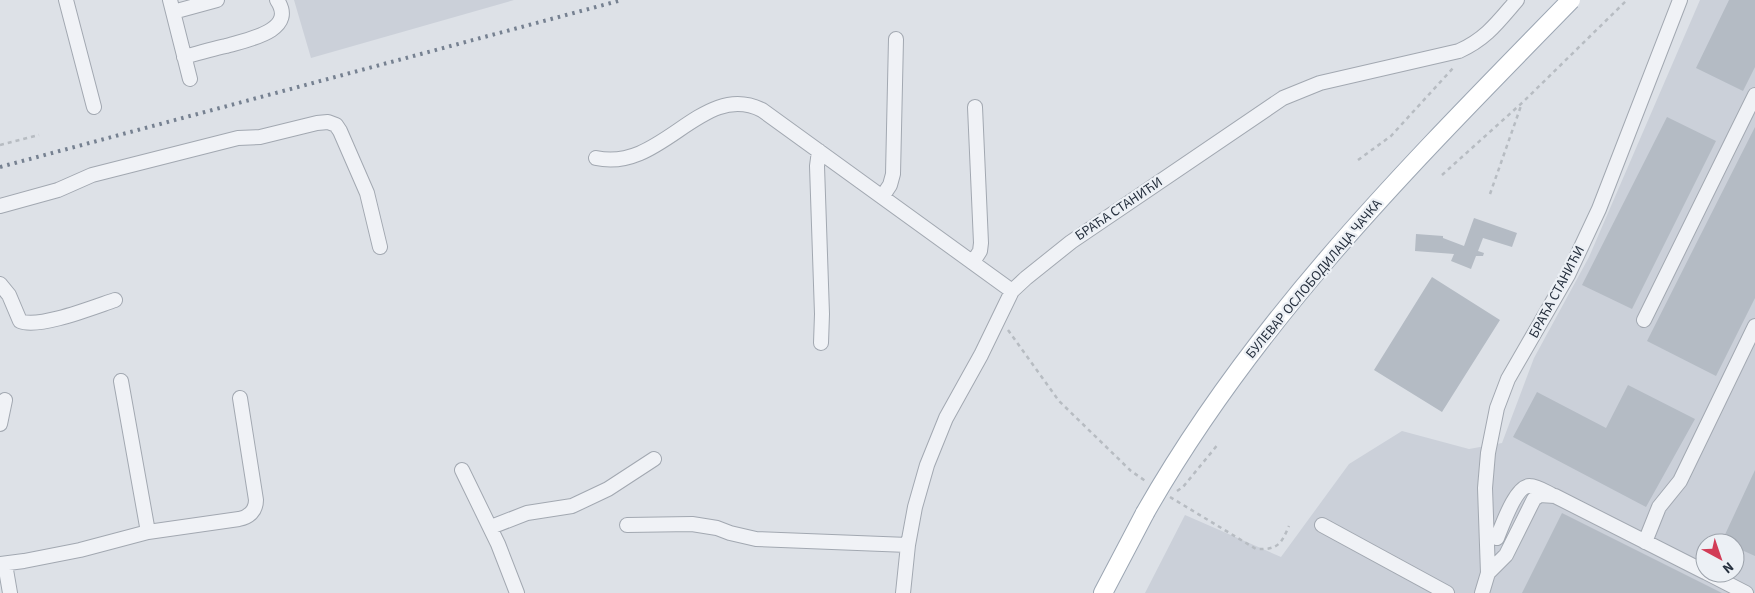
<svg xmlns="http://www.w3.org/2000/svg" width="1755" height="593" font-family="'Source Sans 3',sans-serif">
	<rect width="100%" height="100%" fill="#dde1e7"/>
	<path fill="#cbd0d9" fill-rule="evenodd" d="M294,0H514L311,58Z
		M1700,0H1755V593H1145L1185,515L1281,557L1349,464L1402,431L1469,449L1502,443L1534,358L1589,257ZM1705,543H1735V573H1705Z"/>
	<path fill="#b4bbc4" d="M1729,0H1755V67L1743,91L1696,68Z
		M1667,117L1716,141L1632,309L1582,285Z
		M1755,127V298L1716,376L1647,341Z
		M1474,218L1517,233L1512,247L1483,238L1478,251L1484,253L1483,256H1476L1471,269L1451,261L1454,254L1415,251L1416,234L1443,236V238L1464,246Z
		M1432,277L1500,320L1442,412L1374,370Z
		M1628,385L1695,419L1646,507L1513,437L1537,392L1606,428Z
		M1755,470V556L1735,547V543H1727L1722,541Z
		M1562,513L1722,593H1522Z"/>
	<g fill="none" stroke-linecap="round" stroke-linejoin="round">
		<defs>
			<path id="minor" d="M66,0L94,107
				M170,0L190,79
				M173,12L217,0
				M184,57C198,53 212,49 226,46C246,40 298,31 277,0
				M819,151L817,166L822,314L821,343
				M596,158C662,173 702,80 762,110L1012,291
				M882,197L890,185L893,174L896,39
				M0,206L58,190L92,175L238,138L260,137L317,123L328,122L336,125L340,131L367,193L380,247
				M973,262L980,251L981,243L975,107
				M0,284L9,295L20,321C39,329 94,307 115,300
				M1644,320L1755,95
				M121,381L148,532
				M0,424L5,400
				M462,470L498,544L517,593
				M627,525L692,524L717,528L730,533L756,539L908,545
				M1322,525L1447,593
				M491,527L527,513L572,506L608,489L654,459
				M1497,538C1502,526 1516,485 1530,486C1537,486 1546,492 1552,495
				M1645,542L1659,507L1680,481L1755,326
				M0,564L24,561L80,550L148,532L239,519C249,517 256,511 256,500L240,398
				M5,564L10,593
				M1488,573L1506,555L1534,499L1540,495L1555,496L1705,572
				M1707,573L1746,593
				M903,593L908,545L915,507L927,465L946,418L981,355L1012,291L1026,278L1071,242L1283,98L1320,83L1459,51C1486,39 1498,22 1517,0
				M1482,593L1488,573L1485,488L1488,453L1497,408L1508,379L1568,275L1599,209L1680,0"/>
			<path id="major" d="M1103,593L1145,513"/>
		</defs>
		<use href="#minor" stroke="#a2a8b1" stroke-width="16"/>
		<use href="#major" stroke="#9ca6b3" stroke-width="20"/>
		<path stroke="#b7bcc2" stroke-width="2.5" stroke-dasharray="4 4" stroke-linecap="butt" d="M0,145L39,135
			M1358,160L1391,136L1454,67
			M1442,175L1523,102L1627,0
			M1490,194L1522,103
			M1008,330L1059,401L1131,471L1147,482
			M1177,491L1183,487L1219,443
			M1170,497L1256,549C1278,550 1281,544 1289,526"/>
		<use href="#minor" stroke="#f0f2f6" stroke-width="14"/>
		<use href="#major" stroke="#fff" stroke-width="18"/>
		<path stroke="#768191" stroke-width="4" stroke-dasharray="2.5 5" stroke-linecap="butt" d="M0,167L622,0"/>
		<defs>
			<path id="major-bridge" d="M1145,513C1257,316 1414,161 1571,0"/>
		</defs>
		<use href="#major-bridge" stroke="#9ca6b3" stroke-width="20" stroke-linecap="butt"/>
		<use href="#major-bridge" stroke="#fff" stroke-width="18"/>
	</g>
	<g text-anchor="middle" dominant-baseline="central" stroke-width="4.5" stroke-linejoin="round" paint-order="stroke">
		<g font-size="14" fill="#26303e" stroke="#ecf0f5">
			<text transform="translate(1119 209) rotate(-34)">БРАЋА СТАНИЋИ</text>
			<text transform="translate(1314 279) rotate(-50)">БУЛЕВАР ОСЛОБОДИЛАЦА ЧАЧКА</text>
			<text transform="translate(1557 292) rotate(-62)">БРАЋА СТАНИЋИ</text>
		</g>
	</g>
	<g transform="translate(1720 558) rotate(140)"><circle r="24" fill="#ecf0f5" stroke="#9da3ac"/>
	<path d="M0-4L9 19L0 12L-9 19Z" fill="#d23c57"/>
	<text y="-8" font-size="14" font-weight="bold" text-anchor="middle" fill="#26303e">N</text>
	</g>
</svg>
